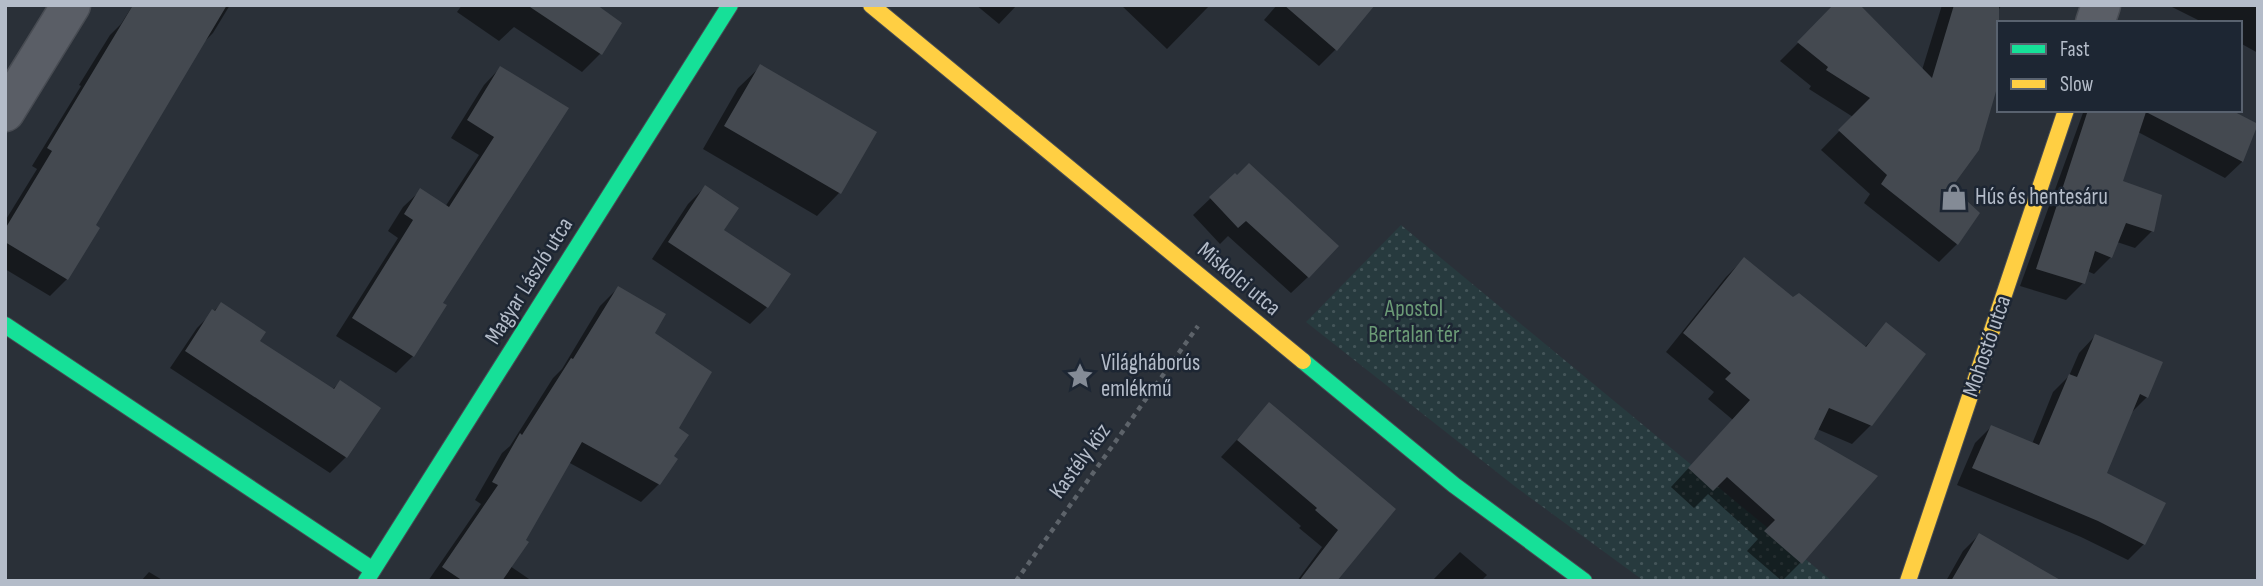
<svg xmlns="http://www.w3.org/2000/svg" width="2263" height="586" font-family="'Sofia Sans Condensed',sans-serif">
	<defs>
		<pattern id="grass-dots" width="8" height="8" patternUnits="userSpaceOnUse" patternTransform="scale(1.75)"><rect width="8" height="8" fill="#273a3e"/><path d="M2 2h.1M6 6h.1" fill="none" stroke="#445559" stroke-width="1.8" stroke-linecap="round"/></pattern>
	</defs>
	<rect width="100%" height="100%" fill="#2a3038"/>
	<path fill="url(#grass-dots)" d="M1401,225L1832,581H1644L1517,488L1306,322Z"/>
	<path fill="#0007" d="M133,5H230L213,33L202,44L93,226L67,279L50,296L5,269V221L37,169L32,166L81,86L79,85L110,35L121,24Z
		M462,5H594L620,23L600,54L582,72L514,27L499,41L457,12Z
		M976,5H1017L999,24Z
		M1121,5H1210L1167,49Z
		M1277,5H1360L1336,49L1319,66L1264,20Z
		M1836,5L1922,70L1942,5H2002L1979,35L1949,187L1957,244L1939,262L1864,203L1870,194L1821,150L1853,117L1809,89L1811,86L1780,61Z
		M2168,5H2258V53L2240,43V23H2204Z
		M761,66L875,132L839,193L817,216L703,149L738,88Z
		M500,68L566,108L441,303L413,356L396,373L336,336L398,238L388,231L403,207L420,191L445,207L479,155L451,138L484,85Z
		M2084,110H2227L2255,125L2242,162L2225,178L2138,132L2120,182L2152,231L2135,248L2117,242L2111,257L2094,274L2087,271L2083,283L2066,300L2020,286Z
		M1235,175L1308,277L1291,293L1228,236L1220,244L1193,215Z
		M705,187L722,231L767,307L750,324L652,259L688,204Z
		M1744,259L1793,299L1864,348L1886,325L1871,425L1852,444L1817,429L1811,439L1801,562L1782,581L1747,551L1758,539L1708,494L1694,508L1671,487L1733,420L1708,399L1714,392L1666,352L1726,277Z
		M618,288L652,334L676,428L672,457L676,460L659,484L641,502L568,462L510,566L532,581H428L481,504L475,500L502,453L510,446L553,378L562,369L600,306Z
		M221,304L257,342L332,390L340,382L346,457L330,473L170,368L197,328Z
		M2095,336L2147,397L2131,413L2105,474L2144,544L2128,560L2081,537L1957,485L1975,443L1991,427L2032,444L2053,392L2069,376L2079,353Z
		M1269,405L1393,509L1336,581H1297L1322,547L1299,528L1301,526L1221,457Z
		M1979,535L2040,581H1946L1963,551Z
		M1460,552L1487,575L1483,579L1486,581H1432Z
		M149,572L164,581H141Z"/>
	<path fill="#444950" d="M133,5H227L96,225L100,228L68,280L5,242V229L52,151L47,148Z
		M527,5H597L622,23L602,55Z
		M1284,5H1375L1337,51Z
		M1833,5H1860L1932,78L1954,5H1999V81L1979,150L1952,187L1980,213L1958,245L1881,184L1887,175L1838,130L1870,98L1826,70L1828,67L1797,42Z
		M760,64L877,132L841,194L724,126Z
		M500,66L569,108L443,303L447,305L414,357L352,318L413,220L404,214L420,188L449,207L494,137L467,120Z
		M2088,110H2231L2258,124L2243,162L2146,112L2123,181L2162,195L2154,232L2126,223L2112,258L2095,251L2085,284L2036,269Z
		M1249,163L1339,246L1309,278L1246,221L1238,228L1209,197L1235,173L1237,175Z
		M705,185L739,208L724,230L791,274L768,308L668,242Z
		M1744,257L1793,297L1799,293L1866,347L1886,322L1926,354L1872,426L1829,408L1814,439L1878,476L1802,564L1764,531L1775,520L1727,477L1713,491L1688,468L1750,400L1725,379L1731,373L1683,333Z
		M618,286L666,314L655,333L712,372L679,428L689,435L674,456L678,459L660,485L582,442L526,540L529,542L502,581H463L442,567L498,485L492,482L520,433L522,435L571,358L573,359Z
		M221,302L266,332L260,341L334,389L340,380L381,408L347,458L185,351L212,309L215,311Z
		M2095,334L2163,362L2148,398L2140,394L2107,473L2166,503L2145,545L2098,521L1972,468L1991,425L2039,445L2069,374L2077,377Z
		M1269,402L1396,509L1337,581H1299L1338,530L1315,510L1317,508L1237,440Z
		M1979,533L2062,581H1951Z"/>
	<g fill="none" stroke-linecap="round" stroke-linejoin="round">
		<defs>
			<path id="street" d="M2095,23L2101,5
				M5,112L71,5"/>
			<path id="fast" d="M5,325L373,570
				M1303,361L1454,485L1584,581
				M366,581L730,5"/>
			<path id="slow" d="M871,5L1303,361
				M1908,581L2066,110"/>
		</defs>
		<use href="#street" stroke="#484c53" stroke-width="41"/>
		<use href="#fast" stroke="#484c53" stroke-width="18"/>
		<use href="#slow" stroke="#484c53" stroke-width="18"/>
		<path stroke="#5d636a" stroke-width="4.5" stroke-dasharray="5 5" stroke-linecap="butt" d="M1016,581L1198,326"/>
		<use href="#street" stroke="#5a5e66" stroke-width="38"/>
		<use href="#fast" stroke="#16e098" stroke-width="16"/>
		<use href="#slow" stroke="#ffcf43" stroke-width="16"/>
	</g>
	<defs>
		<symbol id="shop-bare" viewBox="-9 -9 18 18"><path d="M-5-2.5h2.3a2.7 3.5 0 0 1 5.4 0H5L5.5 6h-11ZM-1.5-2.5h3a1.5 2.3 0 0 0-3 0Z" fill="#848b96" stroke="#1d2633" stroke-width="2.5" paint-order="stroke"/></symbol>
		<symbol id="sight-bare" viewBox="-9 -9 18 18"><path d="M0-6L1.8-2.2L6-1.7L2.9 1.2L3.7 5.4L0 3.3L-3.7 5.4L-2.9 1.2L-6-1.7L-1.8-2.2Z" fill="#848b96" stroke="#1d2633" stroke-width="2.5" paint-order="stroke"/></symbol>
	</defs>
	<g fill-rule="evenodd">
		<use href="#shop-bare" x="1935" y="178" width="38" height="38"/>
		<use href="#sight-bare" x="1061" y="357" width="38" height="38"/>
	</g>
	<g text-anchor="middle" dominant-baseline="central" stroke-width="5" stroke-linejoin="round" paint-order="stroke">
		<g font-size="23" fill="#b4bcc9" stroke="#1d2633" text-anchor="start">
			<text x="1975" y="197">Hús és hentesáru</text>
			<text x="1101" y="363">Világháborús<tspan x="1101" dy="26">emlékmű</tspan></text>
		</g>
		<g font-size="23" fill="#b4bcc9" stroke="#1d2633">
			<text transform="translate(1239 279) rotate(40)">Miskolci utca</text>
			<text transform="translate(529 281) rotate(-58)">Magyar László utca</text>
			<text transform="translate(1987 346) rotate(-71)">Mohostó utca</text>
			<text transform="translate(1080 461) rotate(-54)">Kastély köz</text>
		</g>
		<g font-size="23" fill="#6b9a76" stroke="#1d2633">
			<text x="1414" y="309">Apostol<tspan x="1414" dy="26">Bertalan tér</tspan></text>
		</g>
	</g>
	<rect width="2263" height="586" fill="none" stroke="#b4bcc9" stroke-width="14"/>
	<rect x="1997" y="21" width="245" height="91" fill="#1d2633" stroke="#59626f" stroke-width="2"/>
	<rect x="2011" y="44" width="35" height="10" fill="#16e098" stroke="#59626f" stroke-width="2"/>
	<text x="2060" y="56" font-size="21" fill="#b4bcc9">Fast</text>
	<rect x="2011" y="79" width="35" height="10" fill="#ffcf43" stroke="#59626f" stroke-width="2"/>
	<text x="2060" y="91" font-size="21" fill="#b4bcc9">Slow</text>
</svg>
